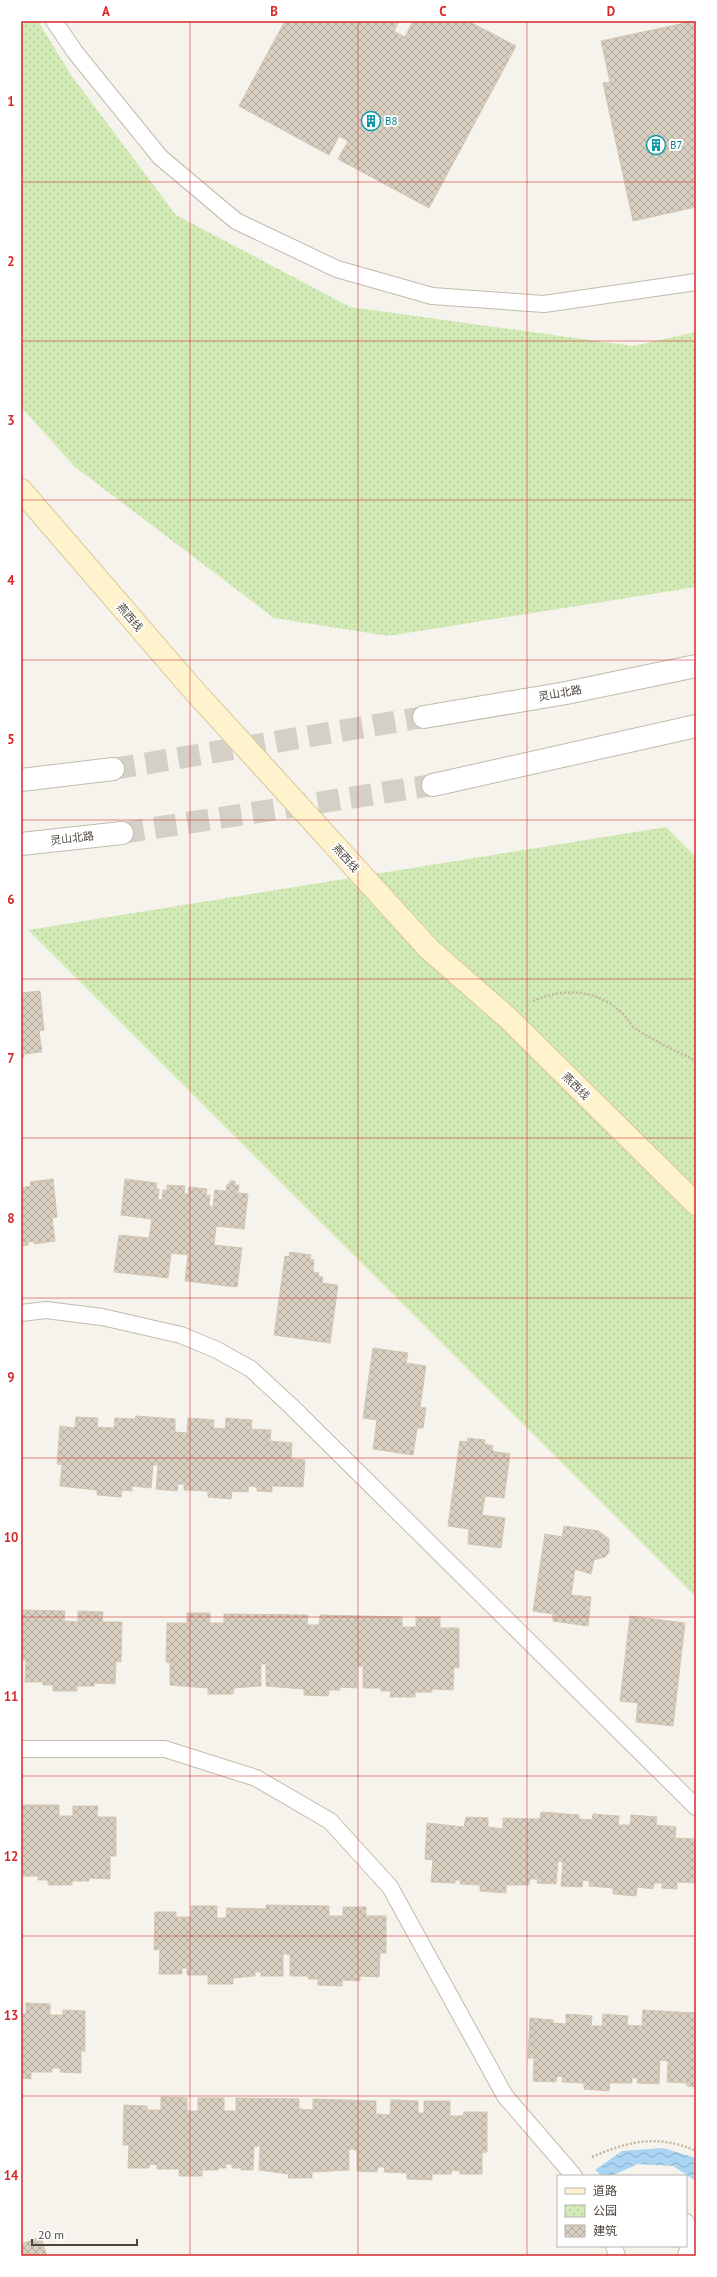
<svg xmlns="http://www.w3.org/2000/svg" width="717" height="2277" font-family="'PT Sans','Noto Sans SC',sans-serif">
	<defs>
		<pattern id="park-dots" width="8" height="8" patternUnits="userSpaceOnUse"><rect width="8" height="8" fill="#d2eab5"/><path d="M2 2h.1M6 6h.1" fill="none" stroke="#b6ca9c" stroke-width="1.8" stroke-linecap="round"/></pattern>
		<pattern id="water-waves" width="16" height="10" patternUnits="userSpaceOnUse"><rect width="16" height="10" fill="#a9d4f2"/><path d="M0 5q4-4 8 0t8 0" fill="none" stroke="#8caec5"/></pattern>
		<pattern id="building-cross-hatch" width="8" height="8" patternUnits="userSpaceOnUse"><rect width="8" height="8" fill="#d8cfc1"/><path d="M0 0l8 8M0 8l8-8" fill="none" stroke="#b1aa9e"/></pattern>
	</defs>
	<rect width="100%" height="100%" fill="#f6f3ec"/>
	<path fill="url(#park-dots)" d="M21,21H38L71,75L176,215L350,307L633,346L696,332V587L388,636L274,618L75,467L21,407Z
		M666,827L696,857V1597L28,930Z"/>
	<path fill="url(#water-waves)" d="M663,2148L696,2158V2181L673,2166L638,2164L611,2176H602L595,2170L622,2151Z"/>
	<path fill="url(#building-cross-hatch)" stroke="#d3c7b4" d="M285,21H399L394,31L405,37L413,21H468L516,46L429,208L338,159L348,141L339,136L329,155L239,106Z
		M694,21L696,31V207L633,221L603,83L610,82L601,41Z
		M40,991L44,1030L39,1031L42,1052L24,1054V1057L21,1058V993Z
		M53,1179L57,1217L52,1218L55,1241L34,1244V1241L28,1242V1245L21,1246V1188L31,1186L30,1182Z
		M125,1179L157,1183L156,1189H159L158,1199L162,1200L163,1190H167V1185L185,1186L184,1194H188L189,1187L207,1189L206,1195H210L209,1206L213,1207L215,1190L226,1191L227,1184H230V1181H235V1185H239L238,1193L248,1194L244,1229L216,1226L214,1245L242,1248L237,1287L185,1281L188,1255L171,1253L168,1278L114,1272L119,1235L149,1238L152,1219L121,1215Z
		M290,1252L311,1255L310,1259L314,1260L313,1272L319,1273L318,1276L323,1277L322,1283L338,1285L330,1343L274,1335L285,1256L289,1257Z
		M373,1348L408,1353L406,1363L426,1366L420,1407L426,1408L423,1428H417L413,1455L373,1449L377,1420L363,1418Z
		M136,1416L175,1419V1432L187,1433L188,1418L214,1420L213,1428L225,1429L226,1418L252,1420L251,1429L271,1430L270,1441L292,1443L291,1459L305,1460L303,1487L272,1486V1492L257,1491V1487L249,1486L248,1492L232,1491L231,1499L208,1497V1491L184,1490V1484H178L177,1491L156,1489L158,1465H153L151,1488L132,1486V1491L122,1490L121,1497L97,1495V1490L60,1486L62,1465L57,1464L60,1426L75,1428L76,1417L98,1418L97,1427L114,1428L115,1418L135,1419Z
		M468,1438L485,1440L484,1444L493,1446L492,1451L510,1454L504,1498L485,1496L482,1515L505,1518L501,1548L468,1544L469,1529L448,1526L460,1441L467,1442Z
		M564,1526L599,1531L609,1539V1552L605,1557L594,1560L591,1574L575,1569L571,1595L591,1597L588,1626L553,1621V1614L533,1611L545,1534L562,1537Z
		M21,1610L65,1611L64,1621L78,1622V1611L103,1612L102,1622H122L121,1662L116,1661L115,1684L94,1683V1686H77V1691H53V1685H43V1682H25L26,1660H21Z
		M187,1613H210V1623H224V1614L308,1615L307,1625H319L320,1615L402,1617V1627H416V1617H440V1628H459V1668L454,1667L453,1690L432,1689V1692H415V1697H390L391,1691H381V1688H363V1666H357V1688L339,1687L340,1690H329L328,1696L304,1695V1689L266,1686V1664H261V1686L234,1688L233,1694H208V1688L170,1685V1663L166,1662L167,1623H187Z
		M630,1616L685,1623L673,1726L636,1722L638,1703L620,1701Z
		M21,1805H59V1816H73V1806H98L97,1817H116V1856H110V1879L89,1878V1881H72V1885H48V1880H38V1876H21Z
		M541,1812L579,1815V1819L592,1820L593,1814L619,1816L618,1825H630L631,1815L657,1817L656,1825L676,1827L675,1838L696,1839V1883L677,1882V1889L662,1888V1883H654L653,1889L637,1887L636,1896L613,1894V1888L589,1886V1881L583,1880L582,1887L561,1886L563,1862L558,1861L556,1884L537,1883L538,1879H530L529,1885H506V1893L480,1891V1885L460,1884L461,1880H455V1883L431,1882L433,1860L425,1859L427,1823L464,1827L466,1817L488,1818V1827L503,1829V1818L540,1819Z
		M266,1905L329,1906V1916H343V1907H366V1916H386V1953H380L379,1977L360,1976V1981L342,1980V1986L318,1985V1979H308V1976H290V1954H283V1976H261V1972H255V1976L233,1978V1984H208V1975H187V1968H182V1974H159L160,1949L154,1950L155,1912H176V1917H191V1906H217V1918H226L227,1908L266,1909Z
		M26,2003L50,2004V2015H63V2010L85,2011V2051H81V2073L60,2072V2068H52V2072H31V2079L21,2078V2014H26Z
		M643,2010L696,2013V2087L687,2086V2083L667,2082L668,2061L660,2060L659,2084L637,2083L638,2078H632V2083H610L609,2091L584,2089V2083L562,2082L563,2077L557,2076L556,2082L533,2081L534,2058H528L530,2018L553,2020V2023L566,2024V2014L592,2016L591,2026H602L603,2014L628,2016L627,2025L642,2026Z
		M161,2097L187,2098V2111H198V2098H224V2111H236V2098L299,2099V2109L313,2110V2099L376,2101V2114L390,2115L391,2100L418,2101V2113H424V2101H450V2116H463L464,2112H487V2152L482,2153V2174H460V2171L452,2170L451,2174H432V2180L407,2179V2173L384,2172L385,2167H378L377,2172L357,2171V2150L349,2149V2170L312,2172V2178H288L289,2174L259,2170L260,2146H254L253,2170H241V2168H232V2164H226V2168H218V2170H202V2176H179V2169H157V2165L150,2164L149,2168H128L129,2145H123L124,2105L147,2106V2110H161Z
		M41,2237L47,2256H21V2244Z"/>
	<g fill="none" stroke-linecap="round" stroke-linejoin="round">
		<path stroke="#d4d0c8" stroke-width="22" stroke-dasharray="22 11" stroke-linecap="butt" d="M113,769L424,717
			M122,833L433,785"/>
		<defs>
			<path id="service" d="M54,21L75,52L160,157L236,221L337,269L432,296L544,304L696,282
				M21,1313L46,1310L102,1317L181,1335L217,1350L251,1369L291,1406L696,1807
				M21,1749H165L256,1778L330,1821L390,1887L505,2096L574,2176
				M686,2222L691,2239L686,2256
				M614,2246L617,2256"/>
			<path id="tertiary" d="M424,717L566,693L696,666
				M21,780L113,769
				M433,785L696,726
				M21,844L122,833"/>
			<path id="secondary" d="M21,490L189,685L429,949L509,1019L696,1204"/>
		</defs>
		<use href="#service" stroke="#c2bbae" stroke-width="18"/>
		<use href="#tertiary" stroke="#c2bbae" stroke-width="24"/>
		<use href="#secondary" stroke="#d6c79b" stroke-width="24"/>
		<path stroke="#c4b79f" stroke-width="2.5" stroke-dasharray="2 2" stroke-linecap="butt" d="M533,1001C564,987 599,989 624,1015C628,1019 631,1026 636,1029C654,1041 676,1051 696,1061
			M592,2157C629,2141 658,2134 696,2151"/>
		<use href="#service" stroke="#fff" stroke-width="16"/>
		<use href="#tertiary" stroke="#fff" stroke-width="22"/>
		<use href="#secondary" stroke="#fff3cd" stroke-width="22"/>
	</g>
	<path fill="none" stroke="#d62828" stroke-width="1" stroke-opacity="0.55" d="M190,21V2256M358,21V2256M527,21V2256M21,182H696M21,341H696M21,500H696M21,660H696M21,820H696M21,979H696M21,1138H696M21,1298H696M21,1458H696M21,1617H696M21,1776H696M21,1936H696M21,2096H696"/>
	<defs>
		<symbol id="building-ring" viewBox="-11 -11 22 22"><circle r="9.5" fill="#fff" stroke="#0f9aa8" stroke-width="1.5"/><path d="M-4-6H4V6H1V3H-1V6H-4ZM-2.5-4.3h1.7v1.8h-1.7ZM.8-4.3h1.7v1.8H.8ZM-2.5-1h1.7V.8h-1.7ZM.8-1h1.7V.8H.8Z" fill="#0f9aa8"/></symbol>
	</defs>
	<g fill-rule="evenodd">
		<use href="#building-ring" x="360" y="110" width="22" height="22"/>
		<use href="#building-ring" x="645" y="134" width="22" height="22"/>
	</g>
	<g text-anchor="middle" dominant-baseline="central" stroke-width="4" stroke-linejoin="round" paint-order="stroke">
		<g font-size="11" fill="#0d838f" stroke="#fff" text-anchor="start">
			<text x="385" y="121">B8</text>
			<text x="670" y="145">B7</text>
		</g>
		<g font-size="11" fill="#4b4439" stroke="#fff">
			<text transform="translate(130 617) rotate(49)">燕西线</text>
			<text transform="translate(560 693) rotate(-10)">灵山北路</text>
			<text transform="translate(72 838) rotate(-7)">灵山北路</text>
			<text transform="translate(346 858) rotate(48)">燕西线</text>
			<text transform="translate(576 1086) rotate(45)">燕西线</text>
		</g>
	</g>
	<rect width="717" height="2277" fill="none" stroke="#ffffff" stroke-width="44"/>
	<rect x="557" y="2175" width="130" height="72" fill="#ffffff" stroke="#b7b4b0"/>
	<rect x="565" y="2188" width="20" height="6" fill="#fff3cd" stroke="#b7b4b0"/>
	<text x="593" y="2195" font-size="12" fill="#4b4439">道路</text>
	<rect x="565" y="2205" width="20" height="12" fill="url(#park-dots)" stroke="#b7b4b0"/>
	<text x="593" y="2215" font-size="12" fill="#4b4439">公园</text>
	<rect x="565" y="2225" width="20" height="12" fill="url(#building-cross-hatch)" stroke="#b7b4b0"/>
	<text x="593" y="2235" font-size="12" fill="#4b4439">建筑</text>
	<path d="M32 2239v6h105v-6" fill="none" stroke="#4b4439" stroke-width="2"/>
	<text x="38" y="2239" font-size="12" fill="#4b4439" stroke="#ffffff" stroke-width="3" paint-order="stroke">20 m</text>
	<rect x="22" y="22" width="673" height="2233" fill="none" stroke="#d62828" stroke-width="1.5"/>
	<g font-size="13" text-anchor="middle" font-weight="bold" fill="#d62828">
		<text x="106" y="16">A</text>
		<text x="274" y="16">B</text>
		<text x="443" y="16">C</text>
		<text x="611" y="16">D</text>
		<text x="11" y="106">1</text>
		<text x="11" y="266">2</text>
		<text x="11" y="425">3</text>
		<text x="11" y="585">4</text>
		<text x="11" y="744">5</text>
		<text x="11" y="904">6</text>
		<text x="11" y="1063">7</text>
		<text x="11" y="1223">8</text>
		<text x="11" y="1382">9</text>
		<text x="11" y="1542">10</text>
		<text x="11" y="1701">11</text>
		<text x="11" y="1861">12</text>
		<text x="11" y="2020">13</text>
		<text x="11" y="2180">14</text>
	</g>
</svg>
